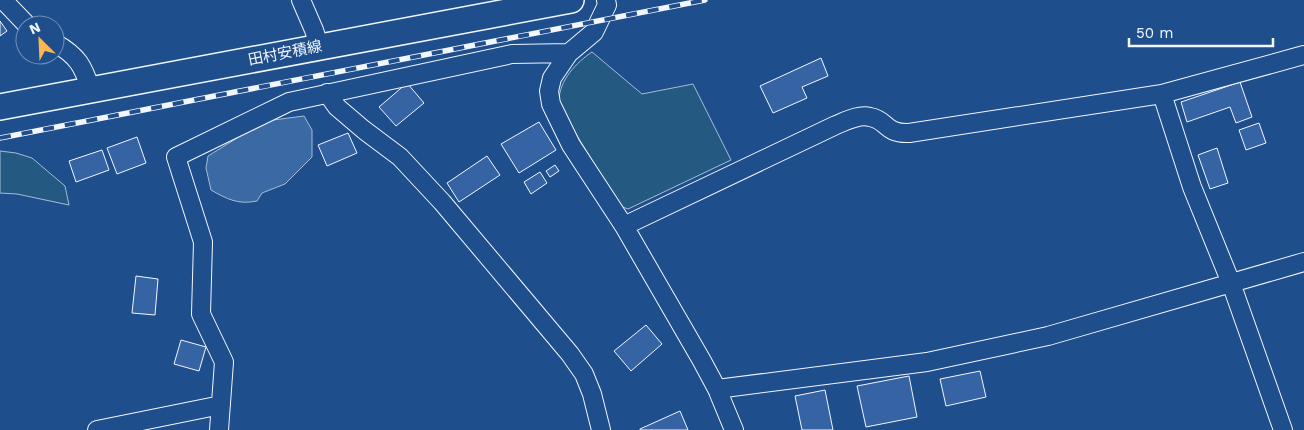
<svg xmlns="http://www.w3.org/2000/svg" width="1304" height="430" font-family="'Work Sans','Noto Sans JP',sans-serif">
	<rect width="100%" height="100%" fill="#1f4e8c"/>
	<path fill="#245a82" stroke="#a8bbd7" d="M592,52L642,94L693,84L731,160L628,209L620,206L565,116C563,112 559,105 559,101C559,80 577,62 592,52Z
		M0,151L16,153L32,158L65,186L69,205L17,194L0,193Z"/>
	<path fill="#3b69a3" stroke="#a8bbd7" d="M304,116L312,130V157L285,184L262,193L257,201C238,205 227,199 211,190L206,168L208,156L250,130L273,120Z"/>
	<path fill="#3563a3" stroke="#f2f6ff" d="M0,21L7,31L0,36Z
		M821,58L828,76L802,87L807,98L773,113L760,86Z
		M1240,82L1252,117L1236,123L1230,107L1187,122L1181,102Z
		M407,83L424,103L396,126L379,107Z
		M539,122L556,150L519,173L501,144Z
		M1259,123L1266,143L1246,150L1239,130Z
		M348,133L357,153L327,166L318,145Z
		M137,137L146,163L117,174L107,148Z
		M1217,148L1228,183L1210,189L1198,155Z
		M102,150L109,170L76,182L69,161Z
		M487,156L500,175L459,202L447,183Z
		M555,165L559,171L550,177L546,171Z
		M540,172L547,183L531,194L524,182Z
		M136,276L158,279L155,315L132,313Z
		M646,325L662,344L631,371L614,351Z
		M181,340L206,347L199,371L174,364Z
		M980,371L986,397L946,406L940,379Z
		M909,376L917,417L866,427L857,386Z
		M825,390L833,430H802L795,396Z
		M680,411L688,430H640V429Z"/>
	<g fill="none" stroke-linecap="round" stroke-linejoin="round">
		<defs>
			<path id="street" d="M3,0L27,25
				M301,0L314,30L319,46
				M606,0L607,5L594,32L569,53L552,78L549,91L551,104L571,145L624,226L702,361L717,389L734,430
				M55,43C78,56 83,66 91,90
				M327,93L337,107L364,130L400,157L442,202L570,354L584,374L592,394L601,430
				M1162,94L1304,55
				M624,226L836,125C846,121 859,114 870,117C888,120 884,134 909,133L1162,94L1192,187L1231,283L1283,430
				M717,389L927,362L1048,336L1304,262
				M97,430L221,405
				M219,430L224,362L201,314L203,242L176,157L289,102L512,54L569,53"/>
			<path id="secondary" d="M0,107L571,0"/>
		</defs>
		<use href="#street" stroke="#f2f6ff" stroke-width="20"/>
		<use href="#secondary" stroke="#f2f6ff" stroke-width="28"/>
		<use href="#street" stroke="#1f4e8c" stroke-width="18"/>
		<use href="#secondary" stroke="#1f4e8c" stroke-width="25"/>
		<defs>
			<path id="rail" d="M0,138L705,0"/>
		</defs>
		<use href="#rail" stroke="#f2f6ff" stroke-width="5.5"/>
		<use href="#rail" stroke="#1f4e8c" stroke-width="4" stroke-dasharray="11" stroke-linecap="butt"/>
	</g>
	<g text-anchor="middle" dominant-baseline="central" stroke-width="4" stroke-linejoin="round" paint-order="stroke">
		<g font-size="15" fill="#f2f6ff" stroke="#1f4e8c">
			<text transform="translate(285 53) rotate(-11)">田村安積線</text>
		</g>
	</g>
	<g transform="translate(40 40) rotate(336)"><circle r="24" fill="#1f4e8c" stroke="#7391ba"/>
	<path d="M0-4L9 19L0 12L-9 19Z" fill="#ffb74d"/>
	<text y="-8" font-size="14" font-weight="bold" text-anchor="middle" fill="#f2f6ff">N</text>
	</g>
	<path d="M1129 38v8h144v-8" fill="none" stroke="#f2f6ff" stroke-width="2.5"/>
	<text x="1136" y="38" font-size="15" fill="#f2f6ff" stroke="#1f4e8c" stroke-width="4" paint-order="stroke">50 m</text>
</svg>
